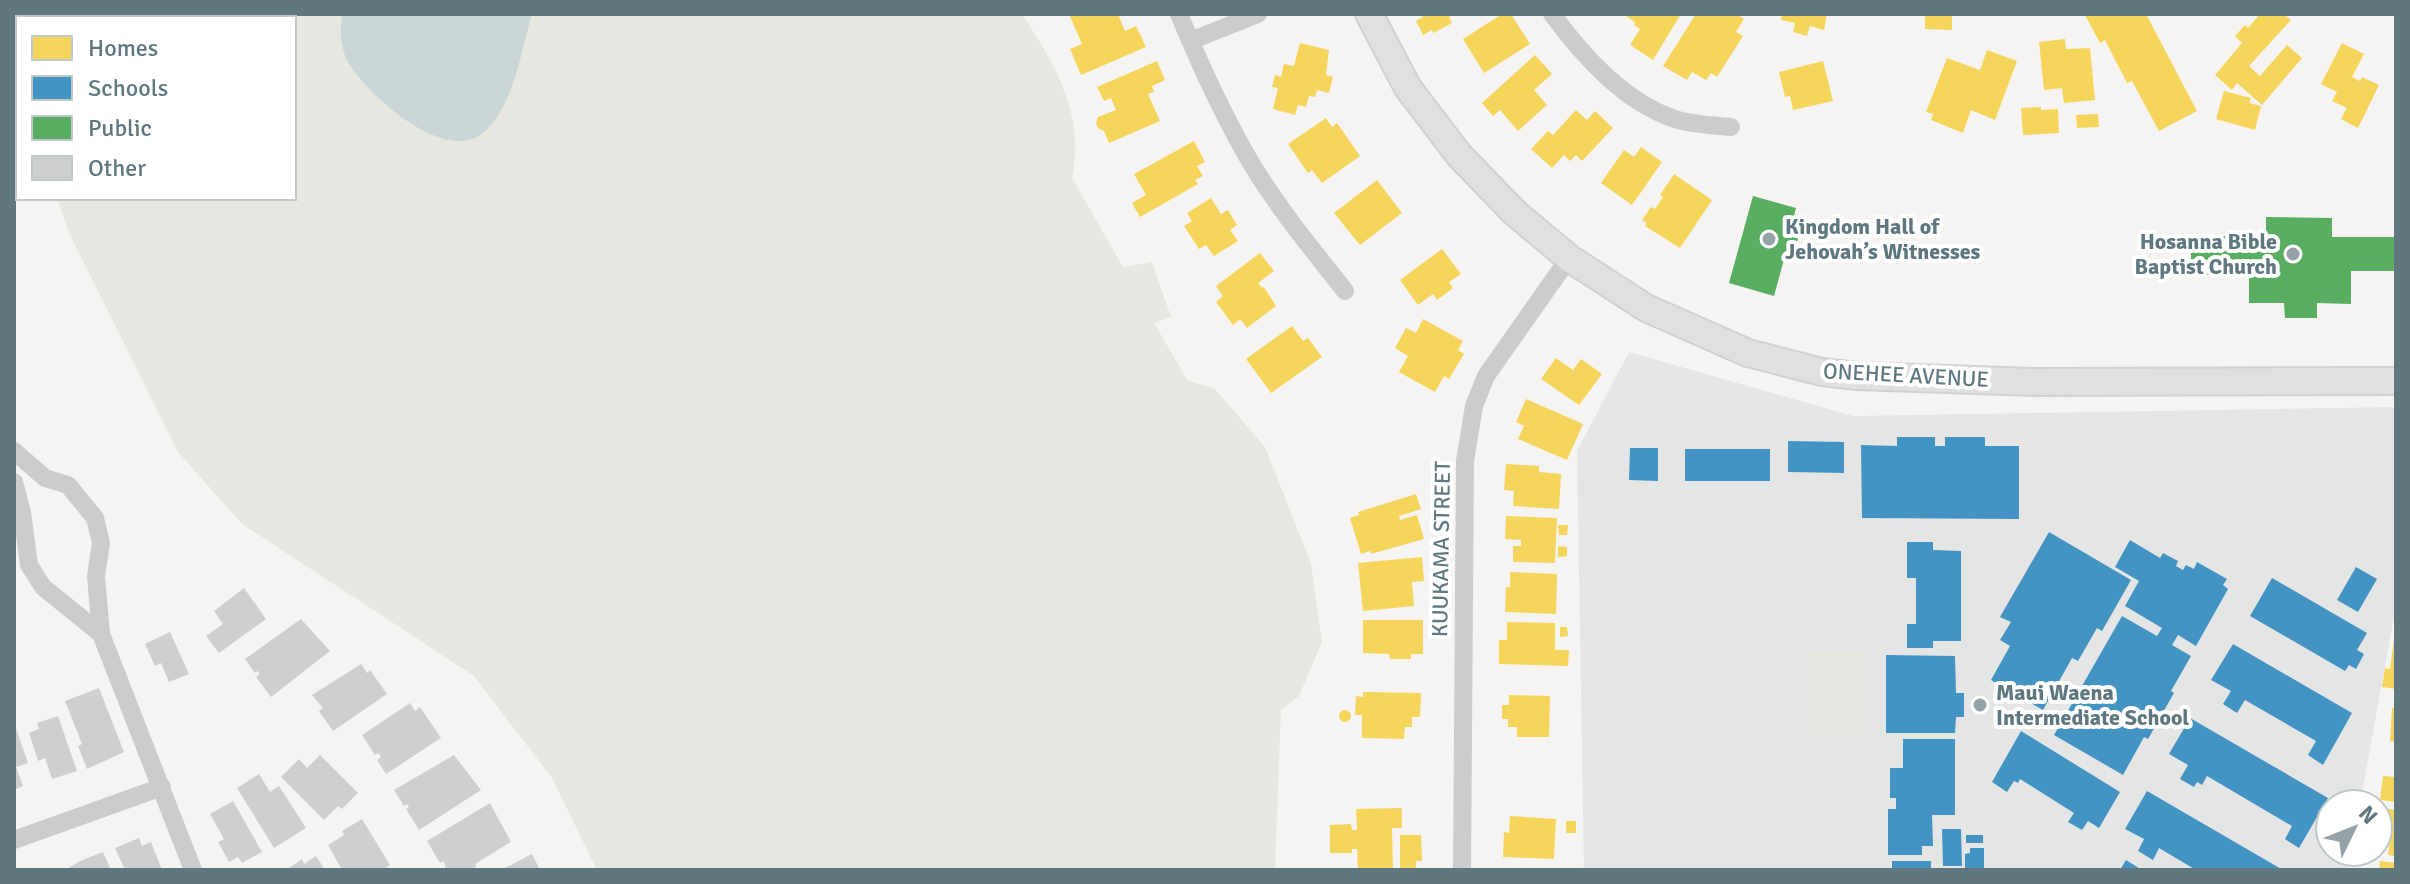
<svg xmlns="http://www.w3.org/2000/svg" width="2410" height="884" font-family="Signika,sans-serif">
	<rect width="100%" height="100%" fill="#f5f4f3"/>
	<path fill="#e4e6e5" d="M1629,352L1853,416L2396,407V605L2360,804H2330V852H2351L2348,870H1584L1577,451Z"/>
	<path fill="#e6e7e1" d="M14,14H1022C1056,66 1085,114 1072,178L1123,267L1152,262L1171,317L1154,323L1188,381L1214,388L1265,447L1311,563L1322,642L1299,696L1281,710L1275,870H597L552,778L474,676L242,524L178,452L70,235L57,198H294V18H18V89L14,77Z
		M1806,651H1866V735H1806Z"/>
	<path fill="#cbd6d7" d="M342,14H532C521,51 514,106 483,133C445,165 366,94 348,62C340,46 340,31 342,14Z"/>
	<path fill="#f6d55c" d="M1069,14H1118L1125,31L1136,26L1146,47L1081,75L1070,49L1082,44Z
		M1421,14H1455L1449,17L1452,23L1433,33L1432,30L1423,35L1416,21L1423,17Z
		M1502,14H1511L1530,44L1484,73L1463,39Z
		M1623,14H1681L1653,60L1630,45L1640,29L1634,25L1635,22Z
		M1696,14H1736L1744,19L1736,32L1743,36L1717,77L1711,73L1706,80L1692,72L1687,80L1663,66Z
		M1782,14H1827L1824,30L1810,26L1807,36L1793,32L1795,23L1781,20Z
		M1925,14H1952V30L1925,29Z
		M2087,14H2146L2197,111L2159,131L2132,81L2127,83L2105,40L2100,43L2085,15Z
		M2260,14H2283L2291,20L2249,66L2260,76L2287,45L2302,58L2262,105L2237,83L2232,90L2215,75L2242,43L2235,36L2245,25L2248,28Z
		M2065,39L2066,49L2090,48L2095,100L2064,103L2062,88L2044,90L2039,42Z
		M1300,43L1329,50L1326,75L1333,77L1329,93L1317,90L1315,97L1309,96L1306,107L1298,105L1295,115L1273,109L1278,88L1272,87L1275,75L1281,77L1284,64L1294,66Z
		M2342,43L2364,54L2352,77L2360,81L2362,77L2379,85L2358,128L2341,119L2347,108L2332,101L2337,92L2321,84Z
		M1987,50L2017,61L1995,120L1971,110L1963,133L1931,120L1933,114L1926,112L1947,58L1980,70Z
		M1535,55L1552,74L1534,90L1547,105L1518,131L1500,110L1493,116L1482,103Z
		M1157,61L1165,80L1152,86L1154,92L1148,94L1160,121L1109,143L1104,131L1098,128L1096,123L1098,117L1116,110L1111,98L1104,101L1097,87Z
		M1823,61L1833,101L1793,110L1790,96L1785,97L1779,72Z
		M2224,91L2251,98L2249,103L2261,106L2255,130L2216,119Z
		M2041,107V110L2058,109L2059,133L2023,135L2021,108Z
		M1576,110L1587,120L1595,111L1613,128L1582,161L1576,155L1570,161L1564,155L1552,168L1531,149L1548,131L1553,135Z
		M2098,114L2099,127L2077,128L2076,115Z
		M1326,118L1332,127L1337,123L1360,156L1322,183L1312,170L1308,173L1288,144Z
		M1194,141L1205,162L1197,166L1203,176L1195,180L1198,184L1140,217L1132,203L1146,195L1134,174Z
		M1641,147L1662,162L1632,205L1601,183L1624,150L1634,157Z
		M1674,174L1712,200L1680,248L1645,226L1647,223L1642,220L1651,207L1655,209L1663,197L1660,195Z
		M1377,180L1402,213L1360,245L1334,213Z
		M1211,198L1221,214L1228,210L1237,225L1230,230L1238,241L1214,256L1206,245L1199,249L1184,226L1192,221L1187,213Z
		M1442,249L1461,274L1449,282L1453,288L1437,300L1433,294L1418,305L1400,280Z
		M1260,253L1274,271L1258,283L1262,288L1264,287L1276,306L1247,328L1240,319L1233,325L1216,302L1223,296L1216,286Z
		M1423,319L1463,341L1458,350L1464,354L1449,379L1444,376L1435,392L1399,372L1408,356L1395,348L1406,328L1416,333Z
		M1292,326L1303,341L1308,338L1322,357L1271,393L1246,359Z
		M1556,358L1573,370L1581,359L1602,374L1579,405L1541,379Z
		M1526,399L1583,424L1567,460L1518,439L1524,426L1516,422Z
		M1506,464L1539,466V472L1561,474L1559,509L1513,506L1514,491L1504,490Z
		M1416,494L1421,509L1399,516L1400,520L1417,515L1424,539L1371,554L1370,551L1361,554L1350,518L1359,515L1358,512Z
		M1506,516L1557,518L1555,563L1513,562V546H1521V540L1505,539Z
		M1558,525H1568L1567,535H1559Z
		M1558,546L1567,547V556L1558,557Z
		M1422,557L1424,581L1412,582L1414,606L1363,611L1358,563Z
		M1510,572L1557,574L1556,614L1505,612L1506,587H1510Z
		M1363,620H1423V654H1411V659H1390L1389,654L1363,653Z
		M1507,622L1555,623V650H1569L1568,666L1499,664V640H1507Z
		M1560,627H1567L1568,636L1560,637Z
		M2394,639H2396V689L2382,687L2385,668L2390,669Z
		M1363,692L1421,693L1420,717H1412V727H1405L1404,739L1362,738V715H1355L1356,696L1363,697Z
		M1509,695L1550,696L1549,737H1517V727H1508V719H1502V705H1509Z
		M2392,708L2396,709V742L2390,741Z
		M1339 716a6 6 0 1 1 12 0a6 6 0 1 1-12 0Z
		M2383,776L2396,777V802L2380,800Z
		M1402,808V828H1392L1393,870H1358L1357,849H1352V853H1330V825L1351,824L1352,830H1357L1356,809Z
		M2382,808L2396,810V856L2388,855L2390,840L2379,838Z
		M1510,816L1556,819L1554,859L1503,857L1504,832L1509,833Z
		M1566,821H1576V833H1566Z
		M1400,835H1421L1422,861H1416V870H1400Z
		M2380,861L2396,863V870H2379Z"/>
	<path fill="#4393c3" d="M1897,437H1935V446H1945V437H1985V446H2019V519L1862,518L1861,445L1897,446Z
		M1788,441L1844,442V473L1788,472Z
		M1630,448H1658V481L1629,480Z
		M1685,449H1770V481H1685Z
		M2049,532L2131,580L2102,631L2097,628L2078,661L2072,658L2043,710L1991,680L2010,646L2000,640L2011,622L2000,617Z
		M2130,540L2160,558L2163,553L2178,561L2176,566L2183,570L2186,565L2194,569L2197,562L2227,579L2223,585L2228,589L2196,646L2178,635L2172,645L2191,656L2171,691L2174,693L2148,739L2144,737L2123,775L2054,735L2122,616L2157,636L2162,628L2125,606L2139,581L2115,567Z
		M1907,542H1933V550L1961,551V641H1933V648H1907V624H1916V578H1907Z
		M2356,567L2377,579L2358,612L2337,600Z
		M2272,578L2367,633L2357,650L2364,654L2356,669L2349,665L2345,671L2250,616Z
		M2233,644L2352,713L2323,765L2308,755L2316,741L2245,700L2237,713L2223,704L2231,691L2211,680Z
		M1886,655L1955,656L1956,693H1964V717H1956L1955,733H1886Z
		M2190,718L2328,798L2299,848L2285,839L2292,826L2207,776L2202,785L2197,782L2194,787L2180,779L2188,765L2169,754Z
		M2021,731L2120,792L2099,828L2088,821L2082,830L2068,822L2074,813L2020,779L2018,783L2014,781L2007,792L1992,782Z
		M1903,739H1955V815H1932L1933,846H1922V855H1888V809H1896V798H1890V768H1903Z
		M2147,791L2283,870H2196L2159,848L2153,860L2138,851L2144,839L2125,829Z
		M1942,829H1961L1962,866H1943Z
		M1966,835H1983V843H1966Z
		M1970,848H1984V869H1965V854L1970,853Z
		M2126,860L2142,870H2120Z
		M1892,861H1931V870H1892Z"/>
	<path fill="#5aae61" d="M1753,196L1796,208L1792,224L1801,226L1794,254L1786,252L1774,296L1729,283Z
		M2266,217L2332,218V237H2396V271H2351V304L2317,303V318H2285L2284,303H2249V275H2191V236H2266Z"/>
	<path fill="#ced0cf" d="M244,588L266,619L219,653L206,636L223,624L214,611Z
		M301,619L330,651L271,697L256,677L260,674L257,671L255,673L245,659Z
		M170,632L189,674L169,682L161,663L155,666L145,644Z
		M361,664L367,673L370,670L387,694L333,731L319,711L323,708L312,695Z
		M99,688L124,752L87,769L78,746L82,744L65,701Z
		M410,703L415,711L420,707L441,738L386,774L377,760L381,757L378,753L375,755L362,735Z
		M58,716L77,771L52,779L45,758L38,761L29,733L39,729L37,723Z
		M14,723L28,763L16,767L23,786L14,790Z
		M320,755L358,793L342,809L338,806L324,820L281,777L299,759L307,768Z
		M454,755L481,790L419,830L406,809L409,807L407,804L404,806L394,790Z
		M259,774L270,792L279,786L306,828L274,848L237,788Z
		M233,801L262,852L242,863L238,857L229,862L218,842L224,839L210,814Z
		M490,803L511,842L475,864L477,866L470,870H446L444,861L440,863L427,841Z
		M362,819L390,865L383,870H342L328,845L344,835L342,831Z
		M139,838L142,846L151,842L162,870H125L115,848Z
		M103,852L111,870H65L80,861Z
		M532,854L540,870H501Z
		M316,856L325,870H286L302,859L304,864Z"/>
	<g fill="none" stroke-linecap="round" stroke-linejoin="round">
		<defs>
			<path id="secondary" d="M1369,14L1408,88L1459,155L1515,213L1569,258L1646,308L1748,353L1822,372L1857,376L2035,382L2396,381"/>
		</defs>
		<use href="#secondary" stroke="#d0d2d2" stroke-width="30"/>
		<path stroke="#cacccd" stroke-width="18" d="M1179,14C1200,65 1223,115 1251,163C1278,208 1312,249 1345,291
			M1552,14C1583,56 1624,102 1675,119C1693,125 1713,125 1731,127
			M1190,41L1258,14
			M14,451L45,478L68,485L95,518L101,543L96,576L101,634L193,870
			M14,482L22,512L29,565L43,587L101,634
			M14,840L162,787
			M1462,870L1465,461L1474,406L1486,376L1569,258"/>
		<use href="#secondary" stroke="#dfe0e0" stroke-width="26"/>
	</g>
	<g fill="#94a3a8" stroke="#fff" stroke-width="3">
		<circle cx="1769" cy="239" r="8"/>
		<circle cx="2293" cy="254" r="8"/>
		<circle cx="1980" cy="705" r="8"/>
	</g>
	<g text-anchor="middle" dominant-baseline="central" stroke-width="8" stroke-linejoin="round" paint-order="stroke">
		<g font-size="22" font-weight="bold" fill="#5f787f" stroke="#fff" text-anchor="start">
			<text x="1785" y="226">Kingdom Hall of<tspan x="1785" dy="25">Jehovah’s Witnesses</tspan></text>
			<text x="2277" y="241" text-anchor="end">Hosanna Bible<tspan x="2277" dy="25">Baptist Church</tspan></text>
			<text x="1996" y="692">Maui Waena<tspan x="1996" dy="25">Intermediate School</tspan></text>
		</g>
		<g font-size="22" fill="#5f787f" stroke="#fff">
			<text transform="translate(1906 375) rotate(3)">ONEHEE AVENUE</text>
			<text transform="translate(1441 549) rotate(-89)">KUUKAMA STREET</text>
		</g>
	</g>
	<rect width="2410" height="884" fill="none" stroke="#5f787f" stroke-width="32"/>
	<rect x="16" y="16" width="280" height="184" fill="#ffffff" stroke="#bfc9cc" stroke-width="2"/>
	<rect x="32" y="36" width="40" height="24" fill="#f6d55c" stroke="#bfc9cc" stroke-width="2"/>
	<text x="88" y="56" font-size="24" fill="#5f787f">Homes</text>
	<rect x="32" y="76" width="40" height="24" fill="#4393c3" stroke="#bfc9cc" stroke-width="2"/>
	<text x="88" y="96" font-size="24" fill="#5f787f">Schools</text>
	<rect x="32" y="116" width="40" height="24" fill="#5aae61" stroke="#bfc9cc" stroke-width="2"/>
	<text x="88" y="136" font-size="24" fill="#5f787f">Public</text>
	<rect x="32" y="156" width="40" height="24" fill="#ced0cf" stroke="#bfc9cc" stroke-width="2"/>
	<text x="88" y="176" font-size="24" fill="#5f787f">Other</text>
	<g transform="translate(2354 828) rotate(47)"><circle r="38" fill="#ffffff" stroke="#bfc9cc" stroke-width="2"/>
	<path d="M0-6L14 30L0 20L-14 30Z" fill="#94a3a8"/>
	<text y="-12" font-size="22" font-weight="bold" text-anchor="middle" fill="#5f787f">N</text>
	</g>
</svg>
